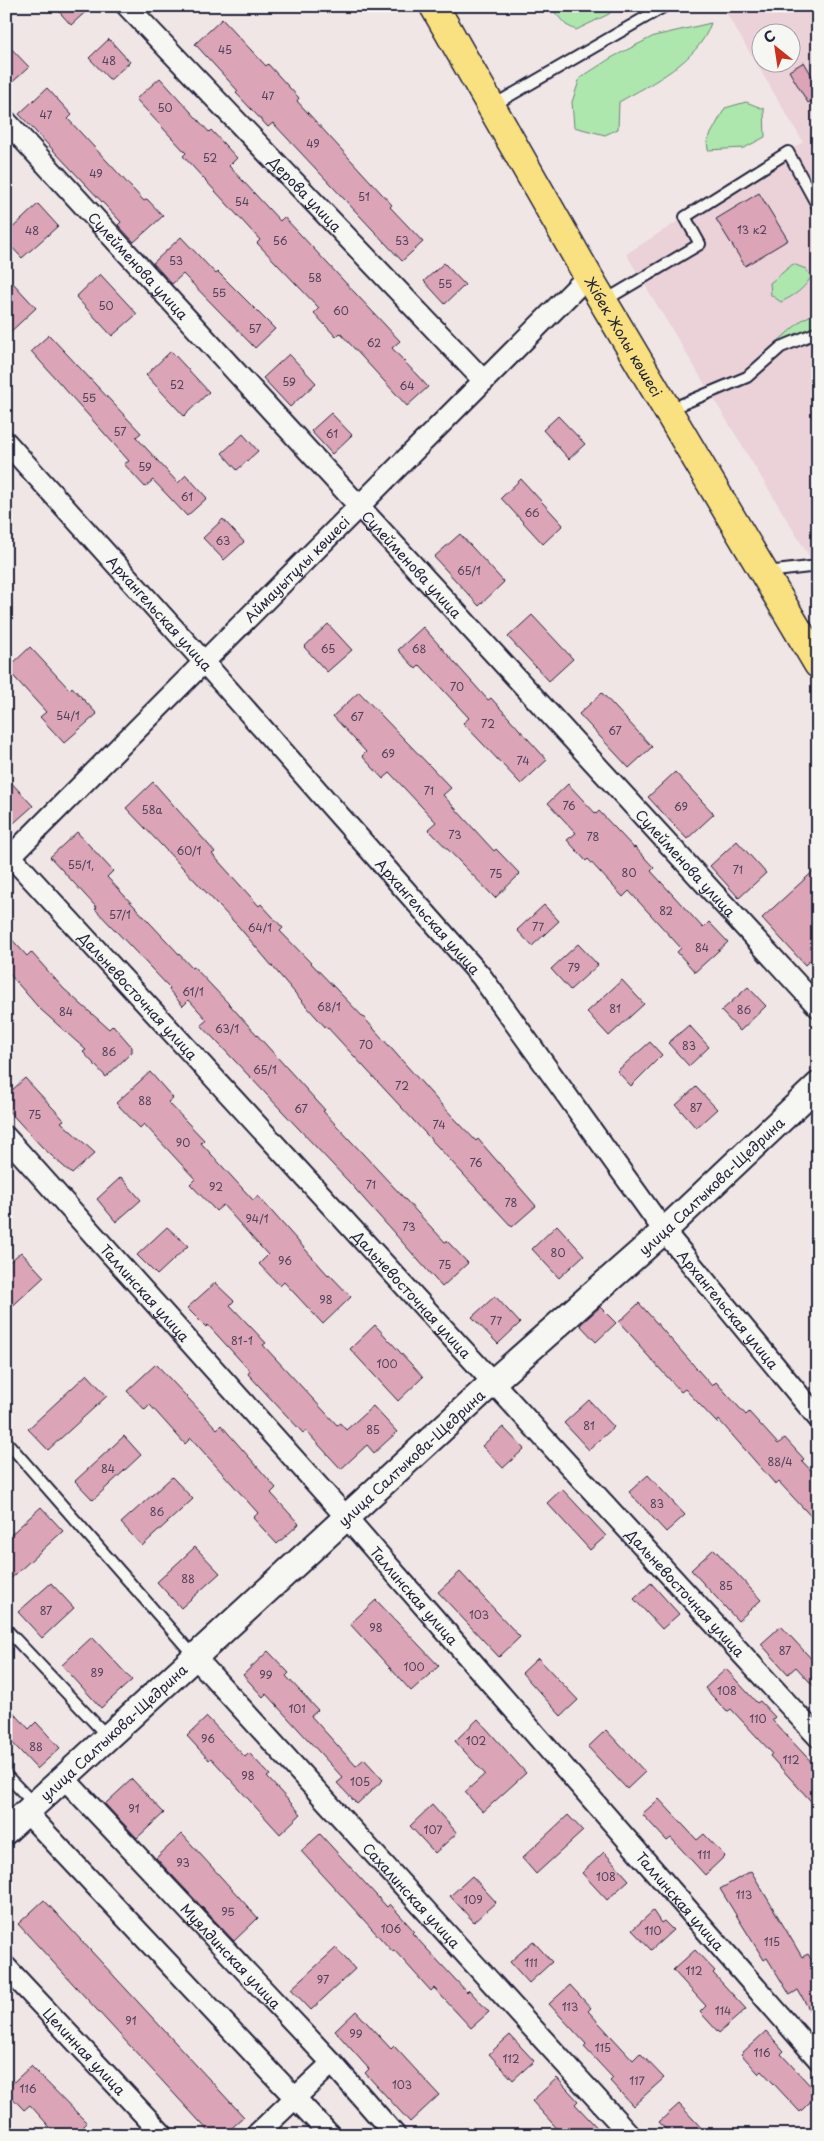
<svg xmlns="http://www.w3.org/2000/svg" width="824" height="2141" font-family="'Playpen Sans',sans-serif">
	<rect width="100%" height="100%" fill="#f1e6e6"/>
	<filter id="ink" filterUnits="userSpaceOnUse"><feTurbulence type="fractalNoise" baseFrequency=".02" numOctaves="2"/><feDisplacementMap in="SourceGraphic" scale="10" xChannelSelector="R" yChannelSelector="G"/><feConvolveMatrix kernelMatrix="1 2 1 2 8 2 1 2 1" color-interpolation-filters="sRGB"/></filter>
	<g filter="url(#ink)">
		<path fill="#ead2d8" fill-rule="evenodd" d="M722,6H818V571L626,254L803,142ZM762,32H792V62H762Z"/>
		<path fill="#ade7ad" stroke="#688474" d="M549,6H616L609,14L576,30L566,25Z
			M711,23C698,62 652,83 619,102L618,129L605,135L574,127L572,102L580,78L611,58L654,36Z
			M746,102L764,109L765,137L744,148L708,150L707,141L725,108Z
			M793,264L806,269L811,277C803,290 795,295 781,302L771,295L770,283Z
			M818,311V324L781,347L777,342L802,320Z"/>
		<path fill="#dba4b7" stroke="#22223b" d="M54,6H92L71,25Z
			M222,19L266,66L268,64L299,98L297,101L392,205L390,207L423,242L402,261L273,123L268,127L236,93L238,91L195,44Z
			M109,39L130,62L110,80L89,58Z
			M6,43L29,67L6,88Z
			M804,62L818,86V97L808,103L789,71Z
			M160,78L209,132L211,130L237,158L229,166L280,221L284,217L400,341L392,348L428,387L407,406L340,333L336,337L314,313L319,308L257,243L260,240L183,156L186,153L136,99Z
			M47,88L72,115L68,119L144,201L147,199L163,216L134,242L118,225L121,222L19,114Z
			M759,193L788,240L745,266L716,219Z
			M38,204L58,226L22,258L6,241V234Z
			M181,237L216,274L218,272L275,329L255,348L183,274L172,284L153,263Z
			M444,263L465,285L445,304L424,281Z
			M100,274L137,314L112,336L76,297Z
			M13,283L36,308L6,336V290Z
			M49,335L141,433L136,437L178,483L186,475L207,498L187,516L153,480L145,487L124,464L129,461L31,351Z
			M171,351L209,392L184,416L146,375Z
			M289,354L316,383L290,407L263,378Z
			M331,413L352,435L332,454L311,431Z
			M558,416L585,444L569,459L543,430Z
			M243,434L258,451L237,470L222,453Z
			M521,479L563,525L543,544L501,498Z
			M223,519L244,542L224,560L203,538Z
			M460,534L504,582L479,606L434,557Z
			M532,615L573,659L549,681L508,637Z
			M328,624L352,650L327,672L304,647Z
			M423,627L488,700L491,698L547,760L521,784L463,723L469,718L420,665L416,669L398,650Z
			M30,647L70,690L72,687L97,714L64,743L40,717L46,712L7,669Z
			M359,692L451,788L443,795L494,851L496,849L520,874L495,898L428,829L436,822L390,773L383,779L362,756L366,752L333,716Z
			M602,693L652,747L629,768L579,714Z
			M675,772L714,814L687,839L648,797Z
			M6,777L33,806L6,830Z
			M153,782L215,852L212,854L259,906L261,904L283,928L280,931L366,1020L438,1101L476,1141L478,1139L536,1206L512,1227L328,1028L327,1029L307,1007L238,926L126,808Z
			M568,784L596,814L599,811L634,848L635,847L654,868L651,871L703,928L709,922L728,942L695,972L677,952L681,948L629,891L623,897L588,859L586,861L567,840L576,833L548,803Z
			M77,832L113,871L107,877L192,968L194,967L229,1004L325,1110L323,1111L445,1242L447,1241L468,1263L442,1287L349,1182L201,1025L207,1020L189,1000L183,1006L169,990L170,988L95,909L97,908L50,857Z
			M737,841L766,873L739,898L710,866Z
			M818,867V953L805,965L762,918Z
			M544,905L559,921L532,946L517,930Z
			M6,933L27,956L31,952L64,989L109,1029L113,1025L132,1047V1052L106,1077L83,1052L86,1050L39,1008L6,970Z
			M578,944L598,965L570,990L551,969Z
			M622,980L644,1004L609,1036L587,1012Z
			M748,987L766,1006L740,1031L721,1011Z
			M689,1025L709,1047L689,1066L668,1043Z
			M650,1042L662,1055L631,1086L617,1071Z
			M150,1072L173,1098L168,1102L204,1140L201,1143L253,1200L258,1196L328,1275L329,1274L351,1297L323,1324L284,1282L280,1286L259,1264L268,1255L223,1205L216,1211L190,1184L195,1179L144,1124L140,1128L116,1103Z
			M25,1078L64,1120L61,1122L95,1153L72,1174L42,1147L6,1108V1096Z
			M696,1087L717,1109L696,1128L676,1105Z
			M121,1177L141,1200L116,1222L97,1199Z
			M557,1225L584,1255L559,1278L532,1249Z
			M167,1227L188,1246L157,1275L137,1255Z
			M21,1252L44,1277L6,1312V1265Z
			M215,1283L234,1301L230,1305L266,1343L263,1345L337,1425L340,1423L346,1430L373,1406L397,1432L374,1453L367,1445L341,1469L306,1431L303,1433L272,1400L248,1374L250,1371L208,1325L206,1327L187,1308Z
			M495,1296L520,1323L498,1344L472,1317Z
			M639,1303L712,1386L716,1382L746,1415L749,1412L778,1444L785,1438L804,1459L802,1461L818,1478V1524L779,1482L776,1485L719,1420L717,1423L685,1389L681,1392L639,1346L640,1345L619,1322Z
			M600,1307L616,1323L596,1342L580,1325Z
			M375,1325L423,1377L398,1401L350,1349Z
			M156,1364L217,1429L221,1425L276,1488L271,1493L299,1524L277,1544L253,1518L258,1513L191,1438L185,1444L150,1405L145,1410L127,1391Z
			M87,1374L107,1396L48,1450L28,1429Z
			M589,1400L614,1427L589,1450L564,1423Z
			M503,1427L524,1449L503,1468L482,1446Z
			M124,1436L141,1455L93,1500L75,1481Z
			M648,1475L685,1515L666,1532L629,1492Z
			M172,1477L193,1499L142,1546L121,1523Z
			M562,1489L606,1536L590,1550L547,1503Z
			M41,1507L63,1531L6,1583V1539Z
			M195,1547L220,1573L181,1608L157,1582Z
			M714,1549L761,1600L738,1621L691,1570Z
			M460,1572L520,1637L499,1657L438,1592Z
			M51,1583L74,1608L42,1638L18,1612Z
			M651,1583L679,1614L662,1629L634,1599Z
			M376,1600L439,1666L411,1691L350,1624Z
			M781,1626L818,1666V1691L796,1667L788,1674L761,1644Z
			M92,1637L132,1680L101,1708L62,1665Z
			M268,1651L289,1673L286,1676L318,1710L311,1716L356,1766L364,1759L383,1780L357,1804L337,1783L343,1778L266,1694L263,1697L243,1675Z
			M538,1658L578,1700L561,1716L522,1673Z
			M726,1669L757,1703L760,1701L775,1717L772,1720L818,1769V1809L770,1756L772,1753L731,1709L727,1712L705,1688Z
			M6,1704L29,1729L36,1722L60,1748L37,1769L6,1736Z
			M207,1717L245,1757L249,1753L270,1775L267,1777L301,1814L280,1834L211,1758L209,1760L187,1736Z
			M478,1719L526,1773L483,1812L465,1792L485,1774L455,1741Z
			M606,1730L645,1772L627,1789L588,1747Z
			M132,1779L164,1813L137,1838L105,1804Z
			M659,1799L697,1840L704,1834L725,1856L705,1875L671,1838L667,1841L642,1814Z
			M432,1805L457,1833L435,1853L410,1826Z
			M568,1815L583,1831L536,1874L522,1858Z
			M182,1834L258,1918L234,1941L156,1858Z
			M320,1834L387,1907L390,1904L414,1931L412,1933L467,1992L469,1990L489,2012L471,2028L434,1988L431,1991L394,1950L392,1951L301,1851Z
			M604,1852L629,1880L607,1900L582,1873Z
			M751,1871L802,1957L808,1954L818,1970V2025L798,1990L790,1995L767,1958L764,1960L720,1889Z
			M472,1876L496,1902L474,1922L450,1896Z
			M44,1900L244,2117L224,2135H212L18,1924Z
			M653,1911L661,1923L664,1921L673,1930L651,1950L632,1930Z
			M533,1941L552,1962L529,1983L510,1962Z
			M336,1948L355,1969L311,2010L291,1989Z
			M695,1950L715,1971L713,1973L746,2009L719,2033L700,2012L706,2006L673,1970Z
			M570,1985L591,2008L588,2011L633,2060L640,2053L664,2078L633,2106L610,2081L613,2078L584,2047L586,2044L549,2004Z
			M356,2011L391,2049L394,2046L439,2095L410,2122L365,2073L369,2069L335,2031Z
			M766,2031L784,2051L781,2054L818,2094L800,2112L762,2071L759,2074L741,2054Z
			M510,2035L534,2061L513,2080L489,2054Z
			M31,2066L87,2123L75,2135H57L30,2105L24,2110L6,2091V2089Z
			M557,2078L578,2101L575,2104L604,2135H563L532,2101Z
			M679,2104L708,2135H671L659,2122Z"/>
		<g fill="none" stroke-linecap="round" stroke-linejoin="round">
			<defs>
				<path id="service" d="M492,106L665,6
					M604,301L700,244L685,217L788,152L818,207
					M668,410L747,377L781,347L818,332
					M767,572L818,566
					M6,1441L195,1657
					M6,1629L108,1737
					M6,1775L35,1805"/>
				<g id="minor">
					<path id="s1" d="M127,6L484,381"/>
					<path id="s2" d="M6,121L818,1007"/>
					<path id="s3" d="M6,442L203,661L481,976L664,1231L818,1418"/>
					<path id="s4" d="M6,851L818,1737"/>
					<path id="s5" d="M6,861L588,276"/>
					<path id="s6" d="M6,1137L347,1518L818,2059"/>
					<path id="s7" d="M195,1657L630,2135"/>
					<path id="s8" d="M64,1778L332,2063L395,2135"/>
					<path d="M26,1812L330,2135"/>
					<path id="s9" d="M6,1967L163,2135"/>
					<path d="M256,2135L332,2063"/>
				</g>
				<g id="tertiary">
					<path id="s10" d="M6,1831L492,1383L664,1231L818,1085"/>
				</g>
				<g id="trunk">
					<path id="s11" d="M434,6L588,276L818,664"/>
				</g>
			</defs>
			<use href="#service" stroke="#22223b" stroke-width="14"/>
			<use href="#minor" stroke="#22223b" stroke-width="24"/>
			<use href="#tertiary" stroke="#22223b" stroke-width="29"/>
			<use href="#trunk" stroke="#22223b" stroke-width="31"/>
			<use href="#service" stroke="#f6f6f2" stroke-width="10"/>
			<use href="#minor" stroke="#f6f6f2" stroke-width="20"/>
			<use href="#tertiary" stroke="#f6f6f2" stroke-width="25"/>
			<use href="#trunk" stroke="#f9e181" stroke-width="28"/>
		</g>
	</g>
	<g text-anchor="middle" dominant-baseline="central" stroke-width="4" stroke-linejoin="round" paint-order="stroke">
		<g font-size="11" fill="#50425a">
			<text x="225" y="49">45</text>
			<text x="109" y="60">48</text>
			<text x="268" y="95">47</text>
			<text x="165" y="107">50</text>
			<text x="46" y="114">47</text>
			<text x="313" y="143">49</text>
			<text x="210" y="157">52</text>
			<text x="96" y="173">49</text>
			<text x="364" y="196">51</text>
			<text x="242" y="201">54</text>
			<text x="752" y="229">13 к2</text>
			<text x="32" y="230">48</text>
			<text x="280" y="240">56</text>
			<text x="402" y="240">53</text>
			<text x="176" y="260">53</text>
			<text x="315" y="277">58</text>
			<text x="445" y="283">55</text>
			<text x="219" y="292">55</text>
			<text x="106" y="305">50</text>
			<text x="341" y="310">60</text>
			<text x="255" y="328">57</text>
			<text x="374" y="342">62</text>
			<text x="289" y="381">59</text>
			<text x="177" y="384">52</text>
			<text x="407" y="385">64</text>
			<text x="89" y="397">55</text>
			<text x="120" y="431">57</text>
			<text x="332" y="433">61</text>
			<text x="145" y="466">59</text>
			<text x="187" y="496">61</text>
			<text x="532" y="512">66</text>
			<text x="223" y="540">63</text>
			<text x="469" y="570">65/1</text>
			<text x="328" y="648">65</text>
			<text x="419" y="648">68</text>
			<text x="457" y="686">70</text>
			<text x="68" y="715">54/1</text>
			<text x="357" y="716">67</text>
			<text x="488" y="723">72</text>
			<text x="615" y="730">67</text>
			<text x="388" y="753">69</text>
			<text x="523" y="760">74</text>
			<text x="429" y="790">71</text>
			<text x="569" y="805">76</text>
			<text x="681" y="806">69</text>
			<text x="152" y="809">58а</text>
			<text x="455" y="834">73</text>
			<text x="593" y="836">78</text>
			<text x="189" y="850">60/1</text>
			<text x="81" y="864">55/1,</text>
			<text x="738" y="869">71</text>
			<text x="629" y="872">80</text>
			<text x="496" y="873">75</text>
			<text x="666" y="910">82</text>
			<text x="120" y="914">57/1</text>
			<text x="538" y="926">77</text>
			<text x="260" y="927">64/1</text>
			<text x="702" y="947">84</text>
			<text x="574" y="967">79</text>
			<text x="193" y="991">61/1</text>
			<text x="329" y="1006">68/1</text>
			<text x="615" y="1008">81</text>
			<text x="744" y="1009">86</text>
			<text x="66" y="1011">84</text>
			<text x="227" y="1028">63/1</text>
			<text x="366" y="1044">70</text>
			<text x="689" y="1045">83</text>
			<text x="109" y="1051">86</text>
			<text x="265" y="1069">65/1</text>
			<text x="402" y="1085">72</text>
			<text x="145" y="1100">88</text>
			<text x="696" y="1107">87</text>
			<text x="301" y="1108">67</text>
			<text x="35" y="1114">75</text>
			<text x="439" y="1124">74</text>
			<text x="183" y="1142">90</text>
			<text x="476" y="1162">76</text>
			<text x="371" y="1184">71</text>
			<text x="216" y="1186">92</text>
			<text x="511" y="1202">78</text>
			<text x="257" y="1218">94/1</text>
			<text x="409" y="1226">73</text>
			<text x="558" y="1252">80</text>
			<text x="285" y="1260">96</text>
			<text x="445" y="1264">75</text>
			<text x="326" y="1299">98</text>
			<text x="496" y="1320">77</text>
			<text x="242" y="1340">81-1</text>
			<text x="387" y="1363">100</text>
			<text x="589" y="1425">81</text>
			<text x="373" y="1429">85</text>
			<text x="780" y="1461">88/4</text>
			<text x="108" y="1468">84</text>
			<text x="657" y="1503">83</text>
			<text x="157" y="1511">86</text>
			<text x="188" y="1578">88</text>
			<text x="726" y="1585">85</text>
			<text x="46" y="1610">87</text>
			<text x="479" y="1614">103</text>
			<text x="376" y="1627">98</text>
			<text x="785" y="1650">87</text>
			<text x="414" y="1666">100</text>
			<text x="97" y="1672">89</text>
			<text x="266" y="1674">99</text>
			<text x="727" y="1690">108</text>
			<text x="297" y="1708">101</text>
			<text x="758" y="1718">110</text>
			<text x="208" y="1738">96</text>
			<text x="476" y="1740">102</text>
			<text x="36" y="1746">88</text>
			<text x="791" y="1759">112</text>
			<text x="248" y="1775">98</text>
			<text x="360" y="1781">105</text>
			<text x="134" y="1808">91</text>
			<text x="433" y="1829">107</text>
			<text x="704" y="1854">111</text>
			<text x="183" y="1862">93</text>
			<text x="606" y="1876">108</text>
			<text x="744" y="1894">113</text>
			<text x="473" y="1899">109</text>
			<text x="228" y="1911">95</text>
			<text x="391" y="1928">106</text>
			<text x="653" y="1930">110</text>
			<text x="772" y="1941">115</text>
			<text x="531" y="1962">111</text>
			<text x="694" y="1970">112</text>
			<text x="323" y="1979">97</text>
			<text x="570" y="2006">113</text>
			<text x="723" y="2010">114</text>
			<text x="131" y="2020">91</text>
			<text x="356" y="2033">99</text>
			<text x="603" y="2047">115</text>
			<text x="762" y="2052">116</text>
			<text x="511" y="2058">112</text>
			<text x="637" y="2080">117</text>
			<text x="402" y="2084">103</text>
			<text x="28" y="2088">116</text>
		</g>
		<g font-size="14" fill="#22223b" stroke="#f6f6f2">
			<text stroke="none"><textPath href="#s1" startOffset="259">Дерова улица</textPath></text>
			<text stroke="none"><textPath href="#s2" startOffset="196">Сулейменова улица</textPath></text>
			<text stroke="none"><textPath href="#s11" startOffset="381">Жібек Жолы көшесі</textPath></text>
			<text stroke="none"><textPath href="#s2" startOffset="601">Сулейменова улица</textPath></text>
			<text stroke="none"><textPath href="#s5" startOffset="412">Аймауытұлы көшесі</textPath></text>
			<text stroke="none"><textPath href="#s3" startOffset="230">Архангельская улица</textPath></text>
			<text stroke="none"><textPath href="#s2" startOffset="1006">Сулейменова улица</textPath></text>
			<text stroke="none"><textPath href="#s3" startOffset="635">Архангельская улица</textPath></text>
			<text stroke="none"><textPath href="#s4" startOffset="196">Дальневосточная улица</textPath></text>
			<text stroke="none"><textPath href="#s10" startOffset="956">улица Салтыкова-Щедрина</textPath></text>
			<text stroke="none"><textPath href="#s6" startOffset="209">Таллинская улица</textPath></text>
			<text stroke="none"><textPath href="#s4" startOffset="601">Дальневосточная улица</textPath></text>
			<text stroke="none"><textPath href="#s3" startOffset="1130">Архангельская улица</textPath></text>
			<text stroke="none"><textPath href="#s10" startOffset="551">улица Салтыкова-Щедрина</textPath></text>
			<text stroke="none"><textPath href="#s4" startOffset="1006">Дальневосточная улица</textPath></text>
			<text stroke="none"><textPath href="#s6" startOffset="614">Таллинская улица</textPath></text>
			<text stroke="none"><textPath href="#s10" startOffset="146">улица Салтыкова-Щедрина</textPath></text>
			<text stroke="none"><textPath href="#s7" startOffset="322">Сахалинская улица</textPath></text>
			<text stroke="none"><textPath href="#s6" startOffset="1019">Таллинская улица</textPath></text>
			<text stroke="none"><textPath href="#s8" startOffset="244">Муялдинская улица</textPath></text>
			<text stroke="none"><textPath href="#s9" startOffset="115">Целинная улица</textPath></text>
		</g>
	</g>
	<rect width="824" height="2141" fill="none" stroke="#f6f6f2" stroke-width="25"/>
	<rect x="12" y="12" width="799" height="2116" fill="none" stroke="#22223b" stroke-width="2" filter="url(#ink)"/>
	<g transform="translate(776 48) rotate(330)"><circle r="24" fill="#f6f6f2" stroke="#a1a1a9"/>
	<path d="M0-4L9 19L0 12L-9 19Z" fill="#c8321e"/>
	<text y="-8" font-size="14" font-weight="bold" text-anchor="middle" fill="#22223b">С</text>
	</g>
</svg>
